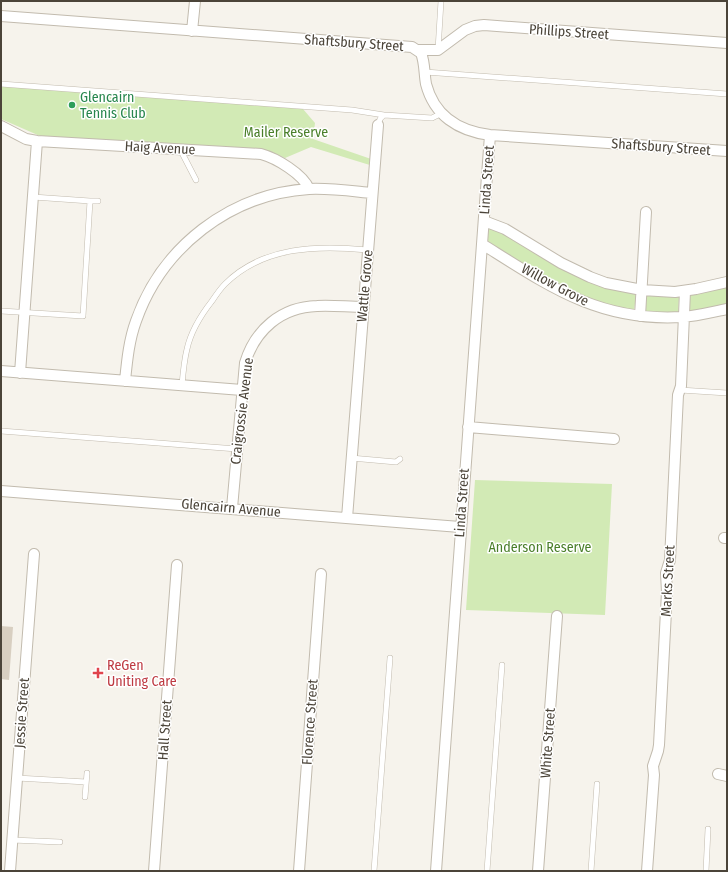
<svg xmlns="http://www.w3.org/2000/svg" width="728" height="872" font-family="'Fira Sans Condensed',sans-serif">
	<rect width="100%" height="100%" fill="#f6f3ec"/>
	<path fill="#d2eab5" d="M1,85L303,109L315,123L313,139L374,160L373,166L311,147L285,158L274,153L265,150L40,136L1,119Z
		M492,228L635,293L636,297L634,310L610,308L569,293L490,244L487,240L488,230Z
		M727,286V306L691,313L688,311L689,295Z
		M648,294L678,296L679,298L678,314L645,312V297Z
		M475,480L612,484L605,615L466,610Z"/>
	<path fill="#d8cfc1" d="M1,626L13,627L9,680L1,679Z"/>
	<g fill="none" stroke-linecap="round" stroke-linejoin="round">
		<defs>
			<path id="lane" d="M438,50L441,1
				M425,72L727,94
				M1,84L352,110L384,115
				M378,125L380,119L384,115L432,118L442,113
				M180,149L196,180
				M90,201H98
				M1,311L83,316L90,201L33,197
				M182,385C183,373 184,361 187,349C191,331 201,315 212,301C216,295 220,289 225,284C263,246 318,245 368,250
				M680,390L727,393
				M1,431L237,449
				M351,458L396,462L400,459
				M17,778L86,782
				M85,797L87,773
				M12,840L60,842
				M374,871L390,658
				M487,871L502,665
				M591,871L597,784
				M706,871L708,829"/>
			<path id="street" d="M1,16L412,47L421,53C425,63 424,73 426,84C434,115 458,131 490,135L727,151
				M192,31L195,1
				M417,50H438L465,30L475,26L484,25L727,43
				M1,126L26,139L37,141L261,154C276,158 303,174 309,189
				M484,221L505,229L561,263L590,277L606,283L642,290L675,292L696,289L727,282
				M482,244C549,286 599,322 682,317C697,316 712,312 727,309
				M640,316L646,212
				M1,371L242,390
				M20,373L37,141
				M125,381C127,361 129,340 136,321C162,247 230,194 309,189C330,188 351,191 372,193
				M468,427L614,439
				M1,491L460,527
				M232,508L245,363C255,330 281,307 317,306C332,305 348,307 363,307
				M347,518L378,125
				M724,538H727
				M718,774L727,776
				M10,871L34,554
				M154,871L177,565
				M299,871L321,574
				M436,871L490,135
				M538,871L557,616
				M647,871L654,775L653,766L658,751L659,745L667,592L666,573L670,560L678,395L681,386L685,291"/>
		</defs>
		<use href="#lane" stroke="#c2bbae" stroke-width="6"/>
		<use href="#street" stroke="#c2bbae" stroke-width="12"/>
		<use href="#lane" stroke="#fff" stroke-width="5"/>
		<use href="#street" stroke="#fff" stroke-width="10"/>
	</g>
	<circle fill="#2e9e5b" stroke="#fff" stroke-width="1.5" cx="72" cy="105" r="4"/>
	<path fill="#e0444e" stroke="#fff" stroke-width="1.5" d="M96 667h4v4h4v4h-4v4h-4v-4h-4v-4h4z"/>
	<g text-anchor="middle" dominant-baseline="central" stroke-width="3" stroke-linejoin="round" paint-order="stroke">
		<g font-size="14" fill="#4b4439" stroke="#fff">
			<text transform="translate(569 32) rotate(4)">Phillips Street</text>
			<text transform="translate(354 43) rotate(4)">Shaftsbury Street</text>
			<text transform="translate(661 147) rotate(4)">Shaftsbury Street</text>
			<text transform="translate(160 148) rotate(3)">Haig Avenue</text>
			<text transform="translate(487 180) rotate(-86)">Linda Street</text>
			<text transform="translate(555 285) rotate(28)">Willow Grove</text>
			<text transform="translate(365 286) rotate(-85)">Wattle Grove</text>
			<text transform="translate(242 411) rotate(-83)">Craigrossie Avenue</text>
			<text transform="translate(462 503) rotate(-86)">Linda Street</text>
			<text transform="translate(231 508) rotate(5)">Glencairn Avenue</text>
			<text transform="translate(668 581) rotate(-87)">Marks Street</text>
			<text transform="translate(22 713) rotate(-86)">Jessie Street</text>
			<text transform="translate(310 722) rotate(-86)">Florence Street</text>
			<text transform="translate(165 730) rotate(-86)">Hall Street</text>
			<text transform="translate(548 743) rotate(-86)">White Street</text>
		</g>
		<g font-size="14" fill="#27864d" stroke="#fff" text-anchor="start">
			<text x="80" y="97">Glencairn<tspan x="80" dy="16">Tennis Club</tspan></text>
		</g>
		<g font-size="14" fill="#4a7f2a" stroke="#fff">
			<text x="286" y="132">Mailer Reserve</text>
			<text x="540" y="547">Anderson Reserve</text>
		</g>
		<g font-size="14" fill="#be3a42" stroke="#fff" text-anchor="start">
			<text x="107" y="665">ReGen<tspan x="107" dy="16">Uniting Care</tspan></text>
		</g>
	</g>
	<rect width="728" height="872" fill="none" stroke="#4b4439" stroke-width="4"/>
</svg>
